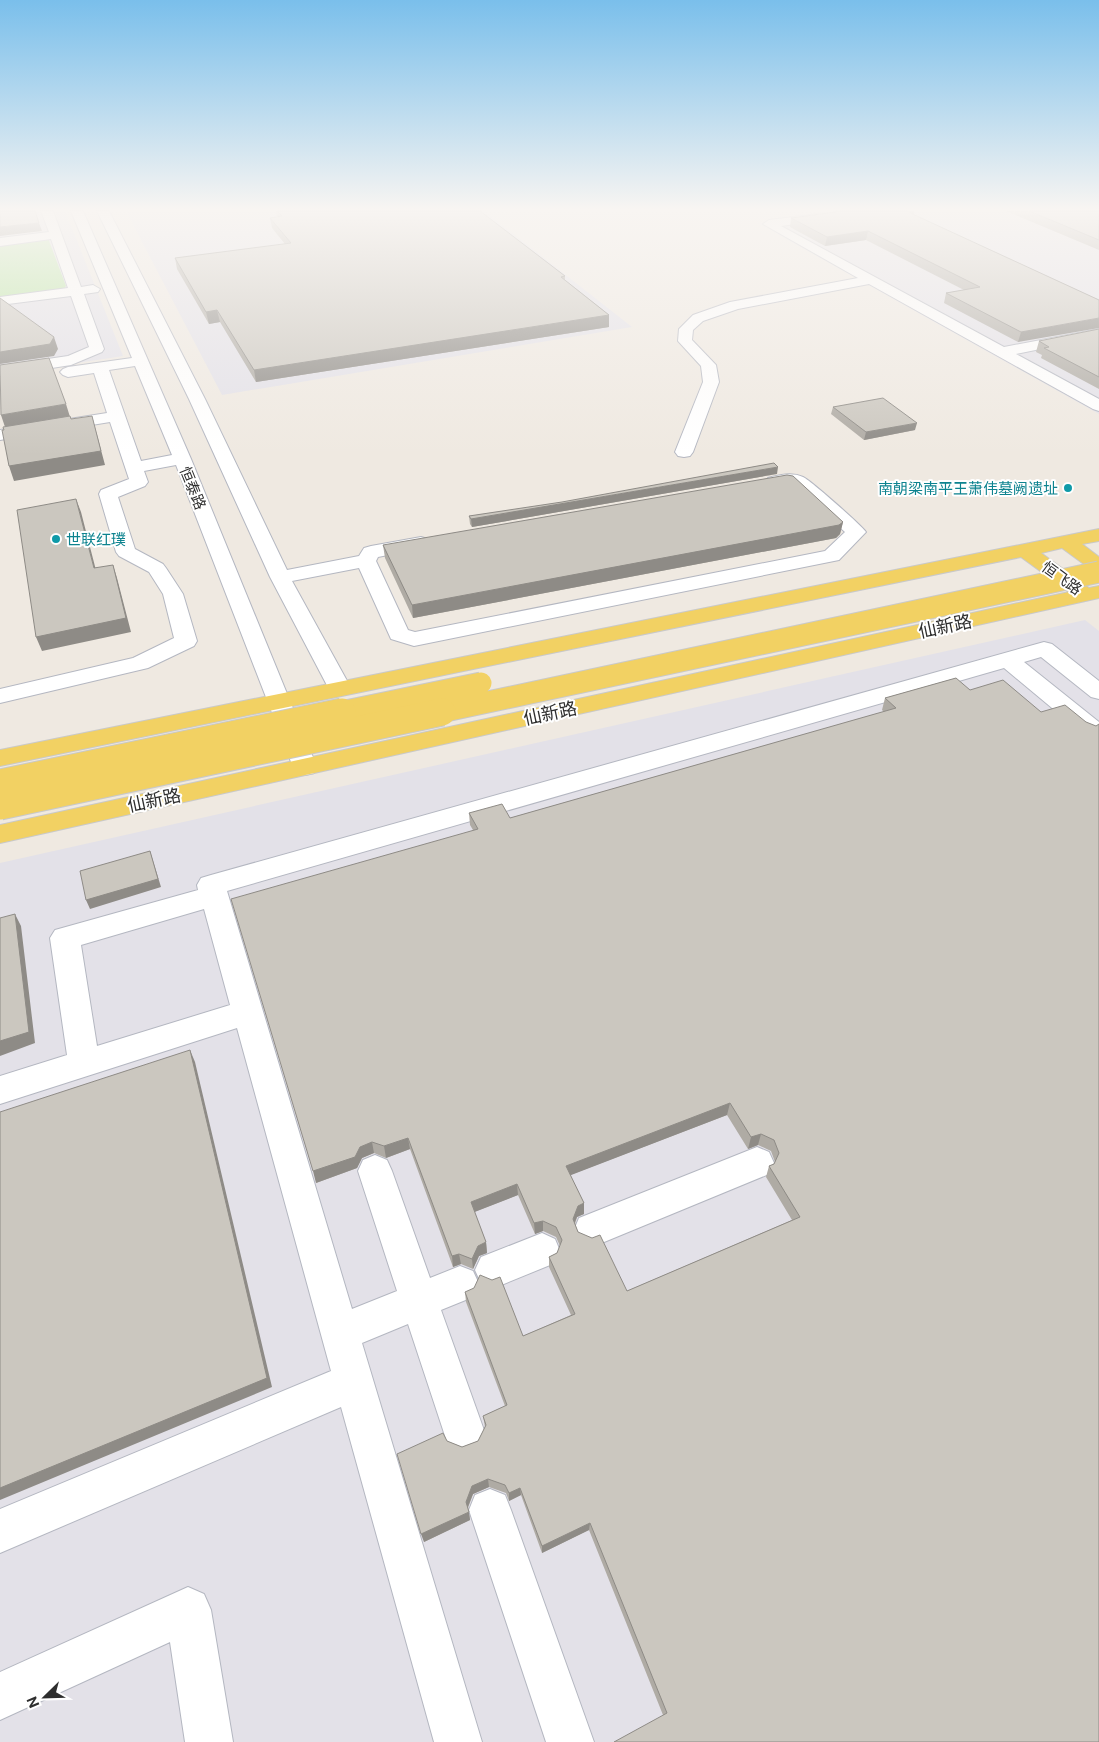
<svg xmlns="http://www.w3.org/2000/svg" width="1099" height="1742" font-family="'Public Sans','Noto Sans SC',sans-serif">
	<rect width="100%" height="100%" fill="#efe9e1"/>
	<path fill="#e3e1e8" d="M0,211H65L123,356L0,375Z
		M126,211H484L632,327L222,395Z
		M835,211H1099V414L758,223L837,212Z
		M1085,620L1099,631V1742H0V863Z"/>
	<path fill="#b6e59e" d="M48,238L66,286L63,290L0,299V244Z"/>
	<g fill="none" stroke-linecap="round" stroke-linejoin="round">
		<defs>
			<path id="minor" d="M41,211H53L81,287L93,285L100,289L98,292L84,294L104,349L102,352L71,365L0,376V366L68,356L89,347L71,296L0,305V297L68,288L51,239L0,246V238L49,232Z
				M71,211H83L191,459L317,767L314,773L305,775L296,773L293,767L176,465L144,471L148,482L145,486L118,497L135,549L163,564L166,568L183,594L197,641L194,646L148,668L0,703V689L133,658L174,638L163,594L149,572L119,556L116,552L99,494L101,490L129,479L110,422L0,440V430L107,413L94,373L68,377L63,375L60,372L63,369L68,367L132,358ZM135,366L172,455L141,461L109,370Z
				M97,211H109L205,399L287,570L359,556L364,548L371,546L421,537L428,539L431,543L428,547L378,557L376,561L408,630L415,632L825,551L845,532L793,486L774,487L768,486L765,482L768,478C779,475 792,472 803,477C810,480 860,524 866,532L839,560L414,646L391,639L359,568L292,581L351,688L347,693L339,695L331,693L270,577L189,399Z
				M843,211H874L868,214L781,226L1004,347L1099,329V337L1016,354L1099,399V411L1093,409L869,284L738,309L703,321L693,330L692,340L716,365L719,382L693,452L690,456L684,457L678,456L675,452L703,382L701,366L678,341L679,329L693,315L730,302L858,278L763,224L769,220Z
				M1044,642L1052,644L1099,681V699L1091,697L1041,657L1024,662L1099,722V733L1091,736L1082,733L1004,668L227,891L352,1309L397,1291L358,1171L363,1160L375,1155L387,1160L392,1171L430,1278L460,1266L473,1271L479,1284L473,1297L441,1310L485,1433L479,1448L464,1454L449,1448L408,1324L362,1343L482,1742H434L341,1407L0,1553V1509L331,1371L237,1028L0,1104V1076L67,1055L50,938L55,930L198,890L197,885L201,878L211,875ZM204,909L230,1005L97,1046L81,945Z
				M757,1147L769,1152L774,1163L769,1174L592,1247L579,1242L574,1230L579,1218Z
				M542,1233L555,1239L560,1251L555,1263L494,1288L481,1283L475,1270L481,1257Z
				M490,1489L505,1495L511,1510L594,1742H546L469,1510L475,1495Z
				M188,1587L204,1594L211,1610L233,1742H185L170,1642L0,1720V1672Z"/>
			<path id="major" d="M1099,529V541L1082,544L1099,557V572L1092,570L1062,548L1041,553L1089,588L1099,586V598L0,843V825L1069,592L1021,557L0,766V750Z"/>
		</defs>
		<use href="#minor" stroke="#b4b7c1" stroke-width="2"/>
		<use href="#major" stroke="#c9c9c9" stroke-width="2"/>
		<use href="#minor" fill="#fff" fill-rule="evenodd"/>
		<use href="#major" fill="#f2d163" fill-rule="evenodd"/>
		<defs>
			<path id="major-bridge-far1" d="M336,713L481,683
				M436,713L1099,572"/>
			<path id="major-bridge" d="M0,783L342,712
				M0,806L442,712"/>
		</defs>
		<use href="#major-bridge-far1" stroke="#c9c9c9" stroke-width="23" stroke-linecap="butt"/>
		<use href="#major-bridge" stroke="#c9c9c9" stroke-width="29" stroke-linecap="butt"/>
		<use href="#major-bridge-far1" stroke="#f2d163" stroke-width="21"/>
		<use href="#major-bridge" stroke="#f2d163" stroke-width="27"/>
	</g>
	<path fill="#afaba4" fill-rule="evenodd" d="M276,211H480L565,276V280L609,315V327L256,382L220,322L209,324L177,269L175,258L285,244L272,228L270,218L277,217Z
		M843,211H914V215L1099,300L1018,342L944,303L946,293L964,290L866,240L825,246L790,227L791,218Z
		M1006,211H1099V250Z
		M1099,329V389L1041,358L1042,355L1036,352L1039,341Z
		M833,407L915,430L864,440L831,414Z
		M777,474L472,527L470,524L469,516Z
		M843,522L840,534L836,538L413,618L385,558L383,545Z
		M956,678L1099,1742L663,1715L589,1530L542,1553L521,1495L509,1501L506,1493L489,1487L473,1494L468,1508L470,1520L424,1542L447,1441L462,1447L478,1441L485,1427L483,1416L505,1406L466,1302L465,1292L523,1336L571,1315L549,1267V1257L557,1253L560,1246L556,1237L543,1231L535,1234L518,1195L474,1212L486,1242L487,1253L479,1256L473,1269L461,1264L453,1267L410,1149L386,1158L374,1153L362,1158L357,1168L316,1183L473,830L470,825L469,813L510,818L884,712L882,710L885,698ZM727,1115L748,1149L758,1145L771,1151L775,1162L774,1164L769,1166L766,1177L792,1220L627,1291L578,1232L575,1224L577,1217L584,1214V1203L570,1175Z"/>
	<path fill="#8e8b86" d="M900,211H914L913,215Z
		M39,223L42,231L0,236V227Z
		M868,231L866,240L825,246L827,237Z
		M217,310L220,322L209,324L206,312Z
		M609,315V327L256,382L254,370Z
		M1099,318V328L1018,342L1021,332Z
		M54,337L58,349L54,356L0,364V352Z
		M66,404L70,417L5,427L1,415Z
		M92,416L105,465L14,481L9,466Z
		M917,423L915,430L864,440L866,432Z
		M778,467L777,474L472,527L471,519Z
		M76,499L81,512L99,582L94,568Z
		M843,522L840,534L836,538L413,618L412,605Z
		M113,565L117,578L131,632L42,651L36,637Z
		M150,851L161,887L90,909L86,900Z
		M15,914L21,926L35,1043L0,1056V1041Z
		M190,1050L195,1062L272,1387L0,1500V1488Z
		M730,1103L727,1115L566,1177V1166Z
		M761,1134L758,1145L748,1149L751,1137Z
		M408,1138L410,1149L386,1158L384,1146Z
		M372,1142L374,1153L362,1158L357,1168L316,1183L313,1171L360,1147Z
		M517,1184L518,1195L472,1213L471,1202Z
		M584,1203V1214L577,1217L572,1229L573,1219L578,1206Z
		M543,1221V1231L535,1234L534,1223Z
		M486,1242L487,1253L479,1256L473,1269L472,1259L478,1246Z
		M459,1254L461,1264L453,1267L452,1256Z
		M488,1479L489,1487L473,1494L467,1509L466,1502L472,1486Z
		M520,1488L521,1495L509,1501V1493Z
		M469,1512L470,1520L424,1542L421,1534Z
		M590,1523L589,1530L542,1553V1546Z"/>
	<path fill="#cbc7bf" stroke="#8e8b86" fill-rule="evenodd" d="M0,211H35L39,223L0,227Z
		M277,211H480L565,276L561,277L609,315L254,370L217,310L206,312L175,258L291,243L270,218L282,216Z
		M843,211H906L1099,300V318L1021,332L946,293L980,287L868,231L827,237L791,218Z
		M1029,211H1099V240Z
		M0,298L54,337L50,344L0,352Z
		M1099,329V377L1044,348L1049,347L1039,341Z
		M49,358L66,404L1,415L0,365Z
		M883,398L917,423L866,432L833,407Z
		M70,416L71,419L92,416L101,451L9,466L2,430H4L3,427Z
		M774,463L778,467L471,519L469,516L562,502Z
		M787,475L793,476L843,522L839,525L412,605L383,545Z
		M76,499L94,568L113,565L126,618L36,637L17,510Z
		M956,678L970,690L1003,680L1041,712L1065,705L1086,722L1096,726L1099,724V1742H614L667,1713L590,1523L542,1546L520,1488L509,1493L505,1485L488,1479L472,1486L466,1502L469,1512L421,1534L397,1454L443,1433L447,1441L462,1447L478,1441L486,1425L483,1416L507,1405L465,1292L474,1288L480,1275L492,1280L500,1277L523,1336L575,1314L549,1257L557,1253L562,1240L556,1227L543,1221L534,1223L517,1184L471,1202L486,1242L478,1246L472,1259L459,1254L452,1256L408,1138L384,1146L372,1142L360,1147L355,1157L313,1171L231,899L478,829L469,813L502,804L510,818L896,708L885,698ZM730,1103L751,1137L761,1134L774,1140L779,1153L774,1164L769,1166L800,1217L627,1291L600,1235L592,1238L578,1232L573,1219L578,1206L584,1203L566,1166Z
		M150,851L158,879L86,900L80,871Z
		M15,914L29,1032L0,1041V918Z
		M190,1050L267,1378L0,1488V1112Z"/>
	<linearGradient id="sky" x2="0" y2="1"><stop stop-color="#7abfeb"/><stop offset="0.46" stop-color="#f8f5f2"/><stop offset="1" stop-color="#f8f5f2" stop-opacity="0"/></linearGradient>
	<rect width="1099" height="455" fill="url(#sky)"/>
	<g fill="#0f9aa8" stroke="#fff" stroke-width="2">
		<circle cx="1068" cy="488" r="5"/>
		<circle cx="56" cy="539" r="5"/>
	</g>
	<g text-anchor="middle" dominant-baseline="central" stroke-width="4" stroke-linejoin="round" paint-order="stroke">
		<g font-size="15" fill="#2e2e2e" stroke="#fff">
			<text transform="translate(193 488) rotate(68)">恒泰路</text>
			<text transform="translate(1062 578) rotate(36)">恒飞路</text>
		</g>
		<g font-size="15" fill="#0d838f" stroke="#fff" text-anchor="end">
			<text x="1058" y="488">南朝梁南平王萧伟墓阙遗址</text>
			<text x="66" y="539" text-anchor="start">世联红璞</text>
		</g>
		<g font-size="18" fill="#2e2e2e" stroke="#fff">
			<text transform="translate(945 626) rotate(-12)">仙新路</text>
			<text transform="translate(550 713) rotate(-12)">仙新路</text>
			<text transform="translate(154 800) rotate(-12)">仙新路</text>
		</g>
	</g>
	<g transform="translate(45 1697) rotate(247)" stroke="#ffffff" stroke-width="4" paint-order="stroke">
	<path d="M0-4L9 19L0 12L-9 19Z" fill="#2e2e2e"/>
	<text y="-8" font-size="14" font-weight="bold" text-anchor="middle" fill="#2e2e2e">N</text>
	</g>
</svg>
